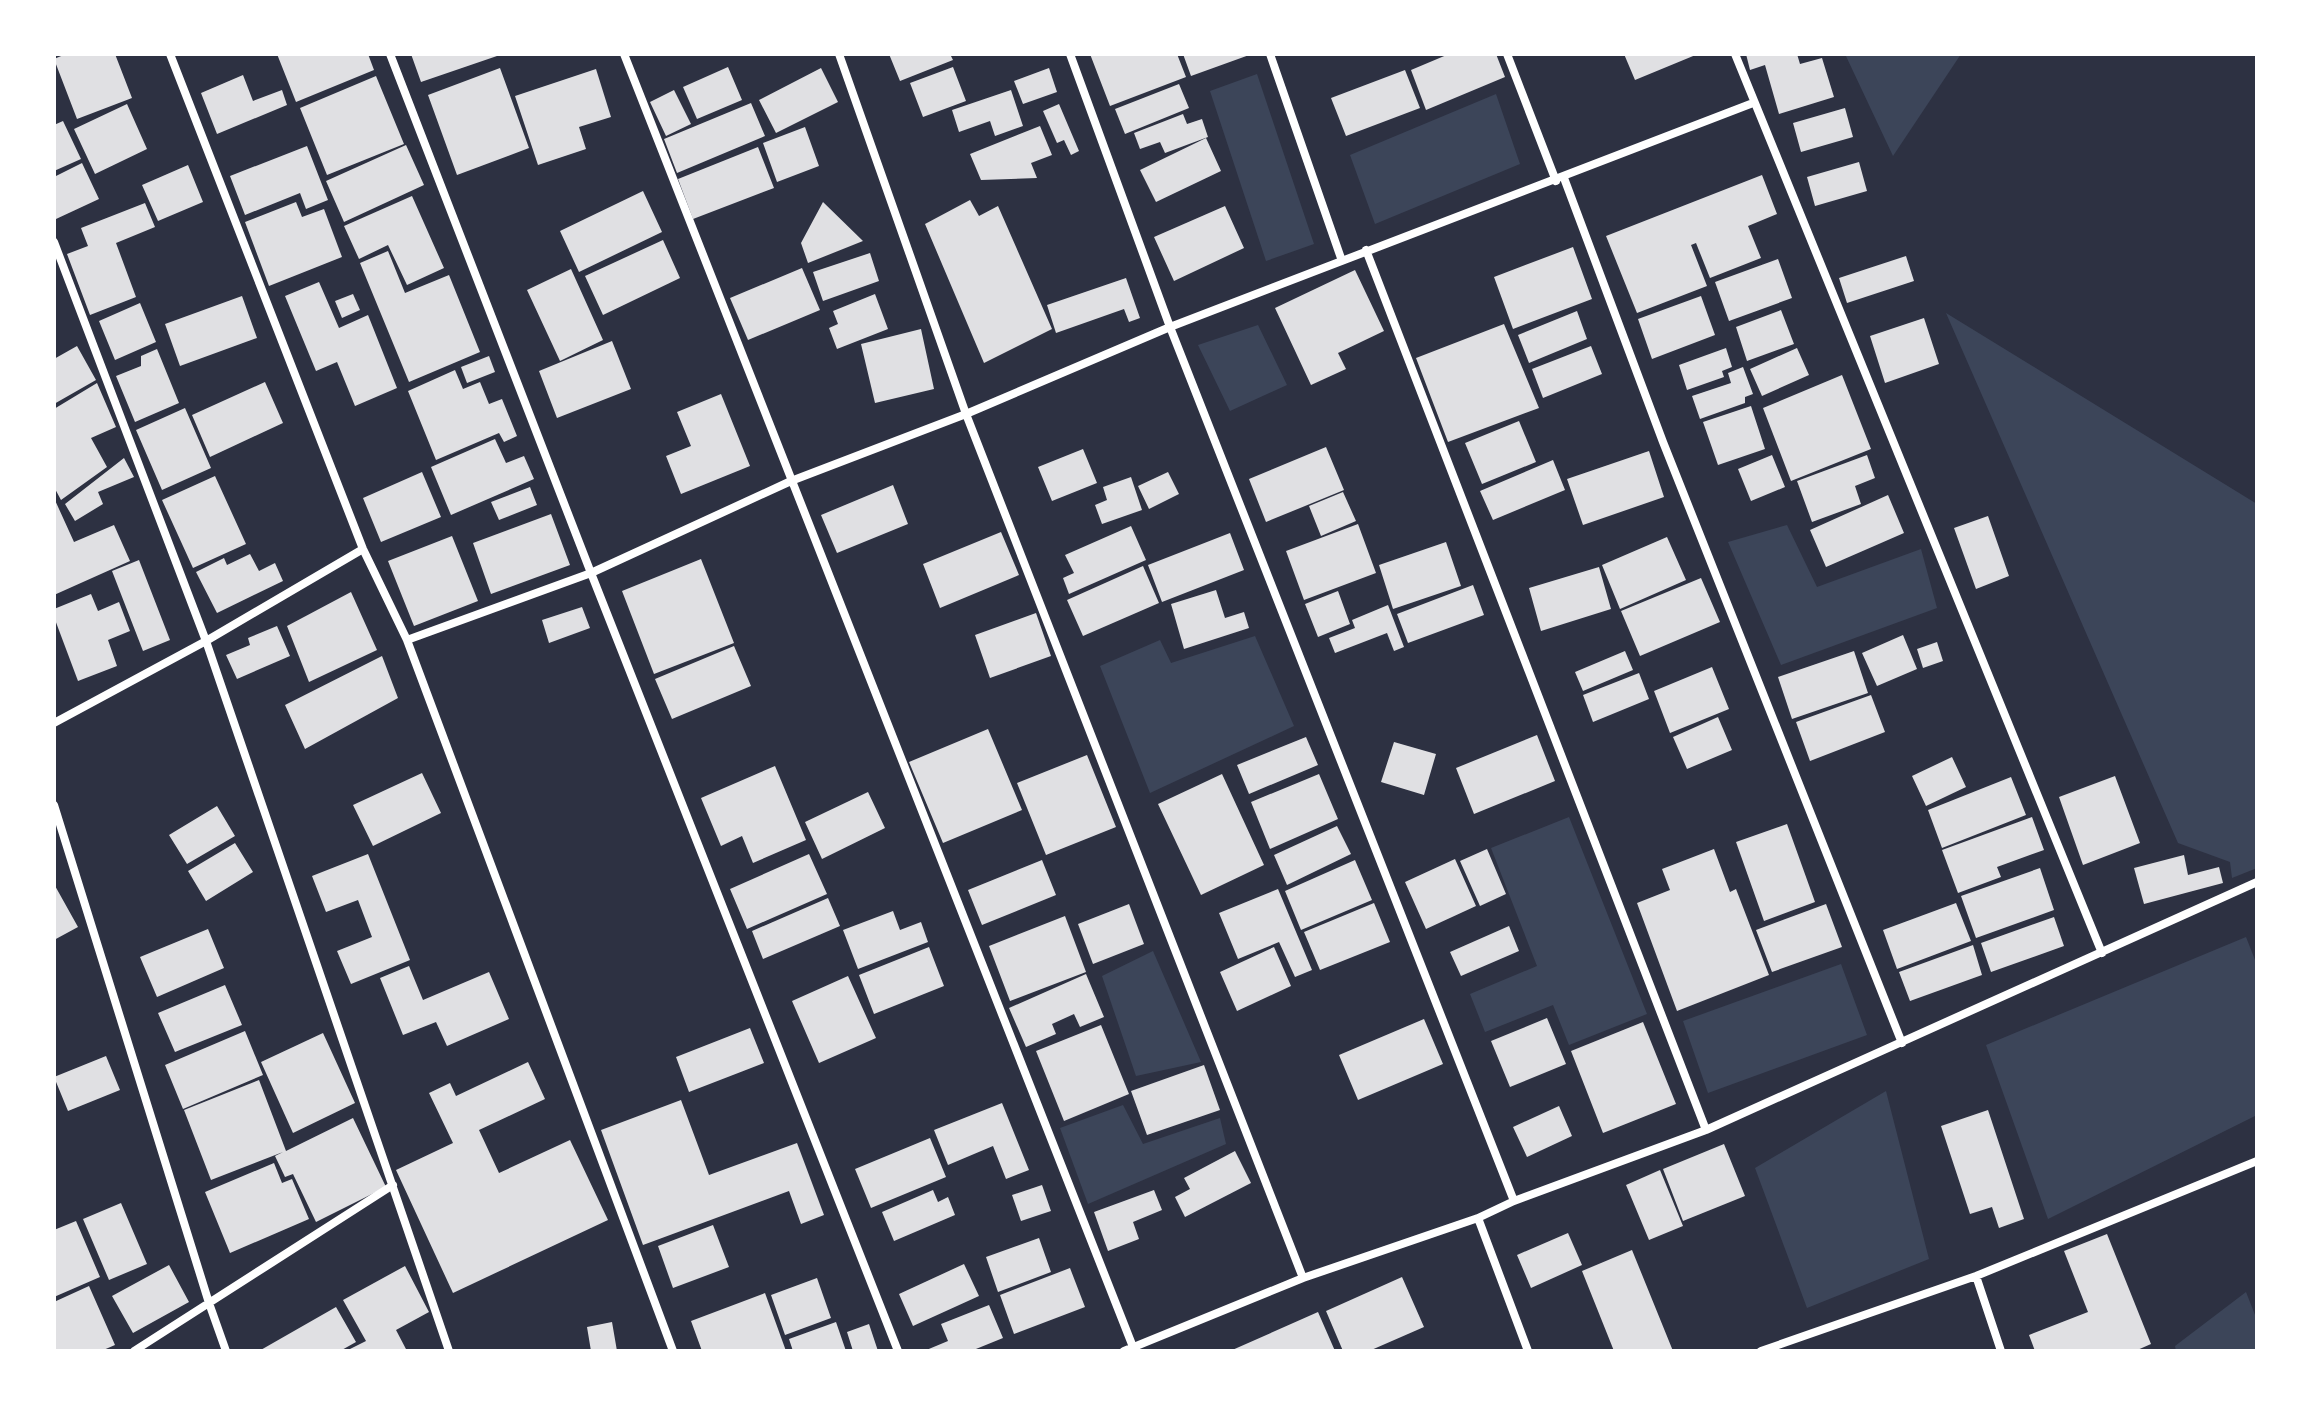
<svg xmlns="http://www.w3.org/2000/svg" width="2311" height="1405" font-family="'PT Sans',sans-serif">
	<rect width="100%" height="100%" fill="#2d3142"/>
	<path fill="#3c4559" d="M1845,54H1961L1893,156Z
		M1257,74L1314,244L1266,261L1210,91Z
		M1496,94L1520,164L1375,224L1350,155Z
		M1946,313L2257,504V868L2232,878L2230,862L2178,843Z
		M1258,325L1287,385L1230,411L1198,345Z
		M1787,525L1817,587L1921,549L1937,608L1781,665L1728,542Z
		M1255,636L1294,726L1150,793L1100,666L1160,640L1171,663Z
		M1569,817L1647,1014L1569,1045L1553,1005L1485,1032L1470,994L1537,966L1491,848Z
		M2246,937L2257,965V1115L2048,1219L1986,1045Z
		M1153,951L1201,1062L1136,1076L1102,976Z
		M1841,964L1867,1035L1708,1093L1683,1021Z
		M1886,1091L1929,1259L1807,1308L1755,1168Z
		M1123,1105L1143,1144L1220,1118L1226,1144L1088,1204L1060,1128Z
		M2246,1292L2257,1320V1351H2176L2175,1346Z"/>
	<path fill="#e0e0e3" d="M66,54H115L132,98L77,119L54,59Z
		M277,54H368L374,70L296,102Z
		M411,54H496L497,56L421,82Z
		M889,54H950L953,60L900,81Z
		M1090,54H1177L1186,77L1110,106Z
		M1183,54H1252L1191,76Z
		M1449,54H1496L1505,77L1426,110L1411,70Z
		M1624,54H1698L1635,80Z
		M1746,54H1797L1800,64L1822,58L1834,97L1779,114L1765,65L1750,70Z
		M728,67L742,100L697,119L683,87Z
		M953,67L966,101L923,117L910,83Z
		M500,68L529,148L457,175L428,95Z
		M821,68L838,102L776,133L759,100Z
		M1049,68L1057,92L1023,104L1014,81Z
		M596,69L611,117L579,127L586,149L538,165L515,96Z
		M1405,70L1420,108L1346,136L1331,98Z
		M243,75L253,101L282,90L287,105L217,134L201,93Z
		M376,76L404,144L327,175L300,108Z
		M1179,84L1189,108L1125,134L1115,109Z
		M674,90L691,124L666,136L650,102Z
		M1011,90L1023,126L995,136L990,121L959,132L952,110Z
		M751,103L765,136L677,173L664,139Z
		M127,104L147,149L95,174L74,129Z
		M1059,104L1079,151L1071,155L1064,140L1057,143L1043,111Z
		M1845,108L1853,137L1801,152L1793,123Z
		M1183,114L1187,124L1202,119L1208,137L1165,153L1160,142L1140,149L1134,133Z
		M63,121L81,159L54,171V125Z
		M1040,126L1052,155L1031,163L1037,178L981,180L970,154Z
		M805,127L819,166L777,182L763,143Z
		M1206,138L1221,171L1156,202L1140,170Z
		M406,145L424,185L344,222L326,181Z
		M307,146L328,200L306,209L300,193L245,215L230,176Z
		M758,147L774,188L693,219L678,179Z
		M1859,162L1867,191L1815,206L1807,177Z
		M82,163L99,199L56,219L54,214V177Z
		M188,165L203,202L158,221L142,185Z
		M1762,175L1777,214L1748,226L1761,258L1710,278L1696,243L1691,245L1707,286L1637,313L1606,236Z
		M643,191L662,232L579,272L560,231Z
		M412,196L444,268L407,285L388,245L359,259L344,226Z
		M970,200L979,216L998,206L1052,329L984,363L925,224Z
		M296,202L302,217L324,209L342,257L269,286L245,222Z
		M823,202L863,241L808,263L801,243Z
		M145,203L155,227L116,243L136,297L90,315L67,254L88,246L81,228Z
		M1225,206L1244,248L1174,281L1154,237Z
		M663,240L680,278L603,315L585,276Z
		M1573,247L1592,299L1513,329L1494,277Z
		M388,251L405,293L449,275L480,352L409,382L360,263Z
		M870,253L879,281L823,301L813,272Z
		M1906,256L1914,281L1847,303L1839,278Z
		M1778,259L1792,298L1729,321L1715,282Z
		M802,268L820,310L748,340L730,298Z
		M571,269L603,340L560,361L527,290Z
		M1355,270L1384,331L1338,353L1346,369L1311,385L1275,308Z
		M1126,278L1140,318L1129,322L1124,309L1056,333L1047,305Z
		M319,282L339,328L368,315L397,388L355,406L337,362L316,371L285,296Z
		M353,294L360,310L342,318L335,301Z
		M875,294L888,329L837,349L829,328L838,324L833,311Z
		M242,296L257,338L180,366L165,324Z
		M1701,296L1715,335L1652,359L1638,319Z
		M140,303L156,342L115,360L99,321Z
		M1781,310L1794,344L1747,361L1736,327Z
		M1577,311L1587,339L1529,363L1518,335Z
		M1924,318L1939,364L1885,383L1870,336Z
		M1504,324L1539,408L1448,442L1416,358Z
		M921,329L934,389L875,403L861,344Z
		M612,341L631,389L557,418L539,371Z
		M77,346L96,380L54,404V359Z
		M1591,346L1602,374L1543,398L1532,369Z
		M1726,348L1732,367L1722,371L1724,377L1687,390L1679,365Z
		M1797,348L1809,375L1762,396L1750,369Z
		M157,349L179,403L135,422L116,376L141,366V356Z
		M489,356L495,372L467,383L461,367Z
		M1743,367L1753,394L1745,397V403L1700,419L1692,396L1731,383L1728,373Z
		M455,370L463,389L480,382L489,404L502,399L517,436L504,442L499,433L436,460L408,391Z
		M1842,375L1871,449L1791,481L1763,408Z
		M265,382L283,423L210,457L192,415Z
		M97,383L116,427L91,438L107,467L61,500L54,487V409Z
		M721,394L750,466L681,494L666,456L691,446L677,412Z
		M1751,406L1765,449L1718,465L1703,422Z
		M185,408L211,468L162,490L136,430Z
		M1519,421L1536,462L1482,484L1465,443Z
		M495,439L506,463L524,456L534,479L451,515L431,467Z
		M1326,447L1344,490L1266,522L1249,479Z
		M1083,449L1097,483L1052,501L1038,467Z
		M1649,451L1664,497L1583,525L1567,479Z
		M1772,455L1785,487L1751,501L1738,469Z
		M1867,455L1875,478L1855,486L1861,504L1812,522L1797,481Z
		M124,458L134,477L98,492L103,504L75,521L65,504Z
		M1553,460L1565,490L1493,520L1480,491Z
		M422,472L441,517L381,542L363,498Z
		M1168,472L1179,494L1149,509L1138,486Z
		M215,476L246,544L193,568L162,500Z
		M1131,477L1142,510L1102,524L1095,505L1107,500L1103,487Z
		M893,485L908,524L837,553L821,515Z
		M530,487L537,505L499,520L491,502Z
		M1343,492L1356,521L1321,536L1309,506Z
		M1888,495L1904,533L1826,567L1810,530Z
		M54,498L74,542L114,525L130,561L54,595Z
		M551,514L570,565L491,594L473,543Z
		M1988,516L2009,576L1976,589L1954,528Z
		M1358,524L1376,573L1304,600L1286,551Z
		M1131,526L1146,560L1069,594L1063,578L1074,573L1065,555Z
		M1001,532L1019,575L940,608L923,564Z
		M1230,533L1244,570L1162,602L1148,565Z
		M452,536L478,601L414,626L388,561Z
		M1667,537L1686,580L1620,609L1602,565Z
		M1446,542L1461,586L1393,609L1379,565Z
		M250,554L259,571L275,563L283,581L217,613L196,572L224,558L227,565Z
		M701,559L734,643L654,674L622,591Z
		M139,560L170,640L143,651L112,571Z
		M1143,566L1159,603L1083,636L1067,600Z
		M1599,567L1611,609L1541,631L1529,588Z
		M1701,578L1720,622L1640,656L1621,611Z
		M1473,585L1484,615L1408,643L1397,614Z
		M1216,590L1225,618L1244,612L1249,628L1184,649L1171,604Z
		M1338,591L1350,624L1318,637L1305,604Z
		M351,592L377,650L309,682L287,626Z
		M91,594L98,611L119,602L130,631L108,640L117,666L78,681L54,617V609Z
		M1388,605L1404,647L1394,651L1387,633L1335,653L1329,638L1355,628L1352,620Z
		M582,607L590,628L549,643L542,620Z
		M1036,613L1051,656L990,678L975,635Z
		M277,626L290,656L237,679L226,655L250,645L248,638Z
		M1903,635L1917,669L1877,686L1862,653Z
		M1937,642L1943,661L1923,668L1917,649Z
		M734,646L751,686L672,719L655,679Z
		M1625,651L1633,670L1583,691L1575,672Z
		M1854,651L1868,693L1792,719L1778,677Z
		M382,656L398,698L305,749L285,705Z
		M1712,667L1729,709L1670,733L1654,691Z
		M1639,673L1649,699L1593,722L1583,695Z
		M1871,695L1885,732L1810,761L1796,722Z
		M1718,717L1732,750L1687,769L1673,737Z
		M988,729L1022,810L943,843L909,762Z
		M1537,735L1555,781L1474,814L1456,768Z
		M1306,737L1318,765L1249,794L1237,765Z
		M1394,742L1436,754L1424,795L1381,782Z
		M1087,755L1116,827L1046,855L1017,783Z
		M1952,757L1966,787L1926,806L1912,776Z
		M775,766L806,840L753,863L742,836L721,846L701,798Z
		M422,773L441,813L373,846L353,805Z
		M1222,774L1264,865L1201,895L1158,804Z
		M1319,774L1338,819L1270,849L1251,802Z
		M2115,776L2140,843L2083,865L2059,797Z
		M2011,777L2026,815L1942,848L1928,810Z
		M868,792L885,828L822,859L805,822Z
		M217,806L235,836L187,864L169,835Z
		M2032,817L2044,850L1997,867L2001,877L1958,893L1942,850Z
		M1787,824L1815,902L1764,921L1736,842Z
		M1337,826L1351,854L1287,885L1274,855Z
		M235,843L253,872L206,901L188,871Z
		M1487,849L1506,894L1480,906L1460,861Z
		M1714,849L1730,892L1736,889L1769,975L1677,1011L1637,903L1670,890L1662,869Z
		M368,854L410,960L351,984L337,951L372,937L358,900L326,912L312,876Z
		M809,854L827,894L747,929L730,889Z
		M2184,855L2188,875L2219,867L2223,883L2144,904L2134,868Z
		M1455,859L1476,906L1426,929L1405,882Z
		M1042,860L1056,895L982,925L968,890Z
		M1355,860L1372,900L1301,930L1285,891Z
		M2040,868L2054,910L1976,938L1961,896Z
		M54,884L78,927L54,940Z
		M1278,889L1312,970L1295,977L1279,942L1238,959L1219,913Z
		M828,898L840,926L763,959L752,931Z
		M1374,903L1390,942L1320,970L1304,932Z
		M1956,903L1971,941L1897,969L1883,930Z
		M1129,904L1144,944L1093,964L1078,924Z
		M1826,904L1842,947L1772,972L1756,930Z
		M893,911L900,930L921,922L928,942L858,969L843,930Z
		M1065,916L1086,972L1010,1001L989,946Z
		M2054,917L2064,946L1991,972L1981,943Z
		M1509,926L1519,951L1461,976L1450,952Z
		M208,929L224,968L157,997L140,957Z
		M1973,945L1982,975L1910,1001L1899,972Z
		M929,947L944,986L874,1014L859,975Z
		M1274,947L1291,986L1237,1011L1220,972Z
		M409,966L423,1000L489,972L509,1019L447,1046L436,1022L403,1035L380,978Z
		M1086,974L1104,1017L1080,1027L1074,1014L1052,1024L1056,1034L1026,1047L1009,1008Z
		M848,976L876,1038L819,1063L792,1001Z
		M225,985L242,1025L175,1052L158,1013Z
		M1547,1018L1566,1064L1510,1087L1491,1041Z
		M1424,1019L1443,1064L1358,1100L1339,1055Z
		M1643,1022L1676,1104L1603,1133L1571,1051Z
		M1101,1025L1129,1094L1064,1121L1036,1051Z
		M750,1028L764,1063L689,1092L676,1057Z
		M245,1031L263,1075L183,1109L165,1065Z
		M323,1033L355,1103L293,1133L261,1062Z
		M106,1056L120,1090L68,1111L54,1077Z
		M528,1062L545,1099L479,1130L499,1173L570,1140L608,1220L453,1293L396,1170L453,1143L429,1093L450,1083L456,1096Z
		M1204,1065L1220,1110L1147,1135L1131,1091Z
		M259,1080L286,1151L353,1118L386,1187L316,1222L293,1174L285,1177L275,1156L283,1152L211,1180L184,1110Z
		M681,1100L709,1175L797,1143L824,1215L801,1224L789,1191L643,1245L601,1130Z
		M1002,1103L1029,1170L1006,1179L993,1146L948,1165L934,1130Z
		M1559,1106L1572,1136L1527,1157L1513,1127Z
		M1988,1110L2024,1219L1999,1228L1992,1207L1970,1214L1941,1126Z
		M930,1138L946,1177L871,1208L855,1169Z
		M1724,1144L1745,1196L1683,1221L1663,1169Z
		M1235,1151L1251,1183L1185,1217L1175,1197L1190,1189L1184,1178Z
		M274,1163L282,1183L292,1179L309,1219L230,1253L205,1192Z
		M1660,1170L1683,1226L1649,1240L1626,1185Z
		M1042,1185L1051,1211L1021,1221L1012,1195Z
		M933,1190L938,1202L948,1197L955,1215L894,1241L882,1212Z
		M1154,1190L1162,1210L1133,1222L1139,1239L1108,1251L1094,1212Z
		M121,1203L147,1264L109,1280L83,1219Z
		M76,1221L100,1277L54,1297V1230Z
		M713,1225L729,1267L673,1288L658,1246Z
		M1568,1233L1582,1265L1531,1288L1517,1255Z
		M2107,1234L2151,1344L2135,1351H2035L2029,1335L2088,1312L2064,1251Z
		M1039,1238L1051,1272L998,1292L986,1257Z
		M1632,1250L1673,1351H1614L1582,1271Z
		M964,1264L979,1296L913,1326L899,1294Z
		M169,1265L189,1302L133,1333L112,1296Z
		M405,1266L429,1312L396,1330L407,1351H346L366,1341L343,1300Z
		M1070,1268L1085,1307L1014,1334L1000,1295Z
		M1402,1277L1424,1327L1369,1351H1343L1326,1311Z
		M817,1278L831,1318L785,1335L771,1295Z
		M89,1286L115,1345L101,1351H54V1302Z
		M765,1293L786,1351H702L691,1321Z
		M989,1305L1003,1338L971,1351H924L948,1341L941,1324Z
		M336,1307L356,1342L340,1351H259Z
		M1318,1312L1335,1351H1230Z
		M612,1322L617,1351H591L587,1327Z
		M836,1322L846,1351H793L789,1339Z
		M869,1324L878,1351H853L847,1332Z"/>
	<g fill="none" stroke-linecap="round" stroke-linejoin="round">
		<path stroke="#fff" stroke-width="8" d="M170,54L363,549L407,640L673,1351
			M390,54L591,573L898,1351
			M624,54L1133,1347
			M839,54L966,414L1303,1278
			M1070,54L1170,327L1514,1201
			M1270,54L1342,261
			M1507,54L1556,181
			M1735,54L2102,953
			M1564,178L1663,442L1902,1043
			M54,242L206,641L449,1351
			M1366,250L1706,1130
			M407,640L591,573L791,481L966,414L1170,327L1753,103
			M54,723L206,641L363,549
			M54,805L209,1303L226,1351
			M1478,1218L1528,1351
			M1976,1276L2001,1351
			M134,1351L393,1185
			M1124,1351L1303,1278L1478,1218L1514,1201L1706,1130L2257,882
			M1761,1351L1976,1276L2257,1161"/>
	</g>
	<rect width="2311" height="1405" fill="none" stroke="#ffffff" stroke-width="112"/>
</svg>
